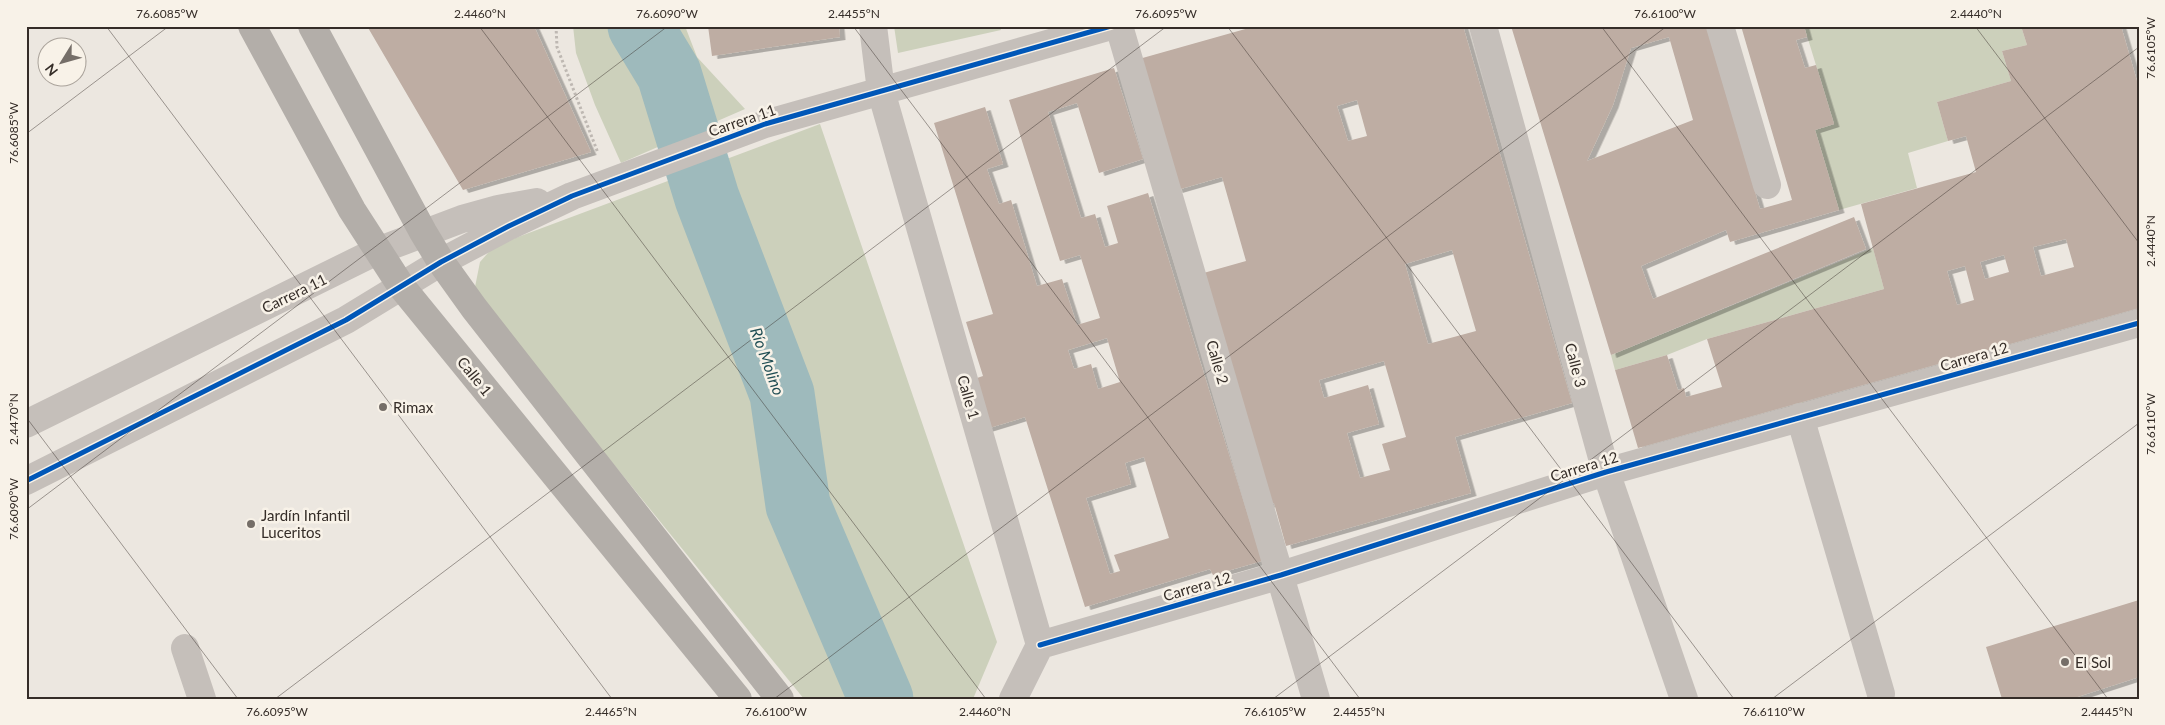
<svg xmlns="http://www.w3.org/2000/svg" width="2165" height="725" font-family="Lato,sans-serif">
	<defs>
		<filter id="shadow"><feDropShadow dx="5.5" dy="3" stdDeviation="0" flood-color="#0004"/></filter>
	</defs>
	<rect width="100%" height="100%" fill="#ece7e0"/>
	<path fill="#ccd0bb" d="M573,26H685L697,57L745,109L621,163L595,105L576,53Z
		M894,26H1000L1001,30L898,53Z
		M1804,26H2021L2027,45L2002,51L2011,81L1937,102L1948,141L1908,153L1917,188L1839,210L1815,130L1834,124Z
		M820,124L997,642L973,699H804L474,292L480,262L494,246Z
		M1873,248L1884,289L1707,339L1667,355L1615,370L1611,355Z"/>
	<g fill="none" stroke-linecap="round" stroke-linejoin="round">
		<path stroke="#9ebabc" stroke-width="65" d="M640,26L669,74L707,198L782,394L798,505L881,699"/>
	</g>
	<path fill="#beada3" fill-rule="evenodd" filter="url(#shadow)" d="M367,26H534L591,152L463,190Z
		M708,26H839L840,37L712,56Z
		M1256,26H1463L1572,403L1455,437L1471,493L1286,546L1274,503L1267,505L1200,274L1246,261L1222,177L1177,190L1139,59ZM1357,100L1367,136L1348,141L1337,106ZM1452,250L1476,331L1428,344L1405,264ZM1384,361L1406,437L1382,444L1390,470L1360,478L1347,433L1379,424L1368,385L1324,398L1319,380Z
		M1511,26H1706L1760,209L1792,200L1741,26H1804L1807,37L1796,40L1805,68L1816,65L1834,124L1815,130L1839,210L1730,242L1726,230L1641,266L1653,299L1854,217L1866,249L1611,355ZM1669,37L1693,120L1587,161L1613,105L1631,48Z
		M2021,26H2121L2139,88V308L1638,448L1615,370L1667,355L1678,390L1684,388L1686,397L1722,387L1707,339L1884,289L1861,204L1976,172L1966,136L1948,141L1937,102L2011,81L2002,51L2027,45ZM2066,239L2074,267L2041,276L2033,247ZM2004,255L2009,272L1985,279L1980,262ZM1965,266L1974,300L1957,305L1947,271Z
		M1114,68L1143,159L1099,173L1077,103L1048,112L1081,218L1095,214L1105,247L1118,243L1107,206L1148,193L1262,561L1213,575L1210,569L1085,607L1025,417L986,429L971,380L983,376L966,322L993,314L934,123L985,107L1003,164L987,169L999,204L1011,200L1037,286L1062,279L1077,325L1100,318L1080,255L1060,261L1009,100ZM1107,338L1120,382L1098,389L1091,364L1074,369L1068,350ZM1144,457L1169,538L1114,555L1120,571L1110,574L1086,498L1131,484L1125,463Z
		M2139,600V677L2071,699H2002L1986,647Z"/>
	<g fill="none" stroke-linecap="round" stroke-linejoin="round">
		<path stroke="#beb8b2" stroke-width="3" stroke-dasharray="2.5 2.5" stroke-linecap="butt" d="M556,26L557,47L598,153"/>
		<path stroke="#c5bfba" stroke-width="28" d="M873,26L881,91L1040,645L1013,699
			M1119,26L1316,699
			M1483,26L1606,472L1684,699
			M1720,26L1767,185
			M1800,417L1881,694
			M26,424L377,251L462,219L498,209L537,202
			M26,481L346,320L441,262L509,226L572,196L765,124L1111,26
			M1040,645L1281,575L1606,472L2139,323
			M185,648L202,699"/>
		<path stroke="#b3aea9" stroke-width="28" d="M252,26L352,210L401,286L738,699
			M312,26L423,232L441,262L474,308L780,699"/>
		<defs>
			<path id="cycleway" d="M26,481L346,320L441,262L509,226L572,196L765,124L1111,26
				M1040,645L1281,575L1606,472L2139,323"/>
		</defs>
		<use href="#cycleway" stroke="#f8f2e8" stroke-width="8"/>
		<use href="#cycleway" stroke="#0057b8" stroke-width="5"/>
	</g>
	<path fill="none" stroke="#352d28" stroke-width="1" stroke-opacity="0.45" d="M106,26L612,699M479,26L986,699M853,26L1360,699M1227,26L1734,699M1601,26L2108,699M1975,26L2139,243M26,134L169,26M26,417L238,699M26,510L668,26M275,699L1167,26M774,699L1667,26M1273,699L2139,47M1772,699L2139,423"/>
	<g fill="#756e68" stroke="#f8f2e8" stroke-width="2">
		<circle cx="383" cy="407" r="5"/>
		<circle cx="251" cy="524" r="5"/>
		<circle cx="2065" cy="662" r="5"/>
	</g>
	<g text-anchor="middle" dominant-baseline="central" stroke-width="5" stroke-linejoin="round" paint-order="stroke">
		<g font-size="15" fill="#352d28" stroke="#f8f2e8">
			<text transform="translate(742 120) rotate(-19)">Carrera 11</text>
			<text transform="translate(294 293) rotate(-26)">Carrera 11</text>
			<text transform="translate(1974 356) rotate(-16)">Carrera 12</text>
			<text transform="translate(1218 362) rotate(74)">Calle 2</text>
			<text transform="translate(1576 365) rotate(75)">Calle 3</text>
			<text transform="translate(475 376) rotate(51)">Calle 1</text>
			<text transform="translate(969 397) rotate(74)">Calle 1</text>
			<text transform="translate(1584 466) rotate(-17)">Carrera 12</text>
			<text transform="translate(1197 586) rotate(-16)">Carrera 12</text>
		</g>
		<g font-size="15" fill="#352d28" stroke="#f8f2e8" text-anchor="start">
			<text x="393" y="407">Rimax</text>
			<text x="261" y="515">Jardín Infantil<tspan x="261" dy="17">Luceritos</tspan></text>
			<text x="2075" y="662">El Sol</text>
		</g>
		<g font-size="16" font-style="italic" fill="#204e54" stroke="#f8f2e8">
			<text transform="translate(768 361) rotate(70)">Río Molino</text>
		</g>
	</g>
	<rect width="2165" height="725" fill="none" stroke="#f8f2e8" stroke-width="55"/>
	<g transform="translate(62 62) rotate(233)"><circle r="24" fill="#f8f2e8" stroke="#aaa39b"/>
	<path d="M0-4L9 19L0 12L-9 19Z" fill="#756e68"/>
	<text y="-8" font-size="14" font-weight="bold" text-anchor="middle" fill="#352d28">N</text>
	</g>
	<rect x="28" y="28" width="2110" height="670" fill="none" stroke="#352d28" stroke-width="2"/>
	<g font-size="12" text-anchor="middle" fill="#352d28">
		<text x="167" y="18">76.6085°W</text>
		<text x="480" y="18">2.4460°N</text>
		<text x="667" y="18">76.6090°W</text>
		<text x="854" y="18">2.4455°N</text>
		<text x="1166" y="18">76.6095°W</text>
		<text x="1665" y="18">76.6100°W</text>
		<text x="1976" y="18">2.4440°N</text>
		<text transform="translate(2151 48) rotate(-90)" y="4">76.6105°W</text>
		<text transform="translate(14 133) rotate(-90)" y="4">76.6085°W</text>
		<text transform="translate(2151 241) rotate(-90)" y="4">2.4440°N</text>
		<text transform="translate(14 419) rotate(-90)" y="4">2.4470°N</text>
		<text transform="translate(2151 424) rotate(-90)" y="4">76.6110°W</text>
		<text transform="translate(14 509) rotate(-90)" y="4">76.6090°W</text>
		<text x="277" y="716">76.6095°W</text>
		<text x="611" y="716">2.4465°N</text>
		<text x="776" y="716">76.6100°W</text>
		<text x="985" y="716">2.4460°N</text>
		<text x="1275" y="716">76.6105°W</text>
		<text x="1359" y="716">2.4455°N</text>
		<text x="1774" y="716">76.6110°W</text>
		<text x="2107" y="716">2.4445°N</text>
	</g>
</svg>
